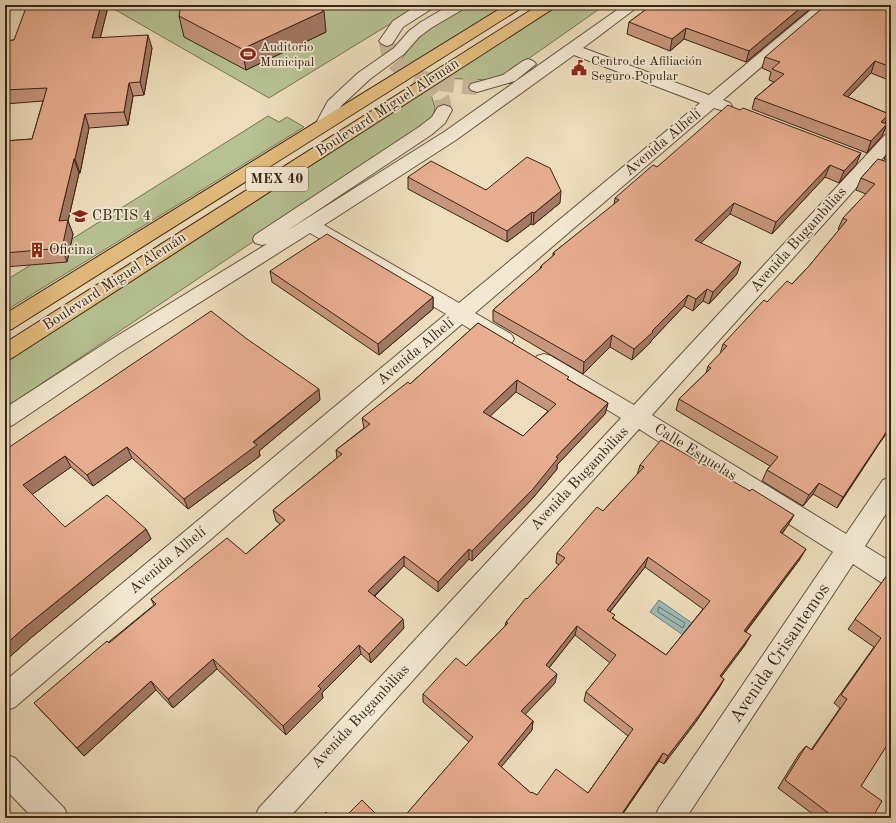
<svg xmlns="http://www.w3.org/2000/svg" width="896" height="823" font-family="'Old Standard TT',serif">
	<rect width="100%" height="100%" fill="#edddbc"/>
	<filter id="stains"><feTurbulence type="fractalNoise" baseFrequency=".005" numOctaves="4"/><feColorMatrix values="0 0 0 0 .2 0 0 0 0 .09 0 0 0 0 .02 0 0 0 .5 -.17"/></filter>
	<radialGradient id="worn" r=".72"><stop offset=".6" stop-color="#630" stop-opacity="0"/><stop offset="1" stop-color="#630" stop-opacity=".3"/></radialGradient>
	<path fill="#b6c292" stroke="#777454" d="M107,5H421L269,98Z
		M467,5H510L407,67H399V63L419,34Z
		M555,5H605L508,73L488,80L440,78Z
		M429,88L435,108L432,119L305,207L5,408V360Z
		M268,116L279,122L287,117L304,127L5,311V281Z"/>
	<path fill="#9bbab8" stroke="#737e77" d="M659,600L692,623L683,635L650,612Z"/>
	<g fill="none" stroke-linecap="round" stroke-linejoin="round">
		<path stroke="#6a7066" stroke-width="1" d="M659,607L685,623L683,628L658,612Z"/>
		<path stroke="#c9b89b" stroke-width="16" stroke-dasharray="16 8" stroke-linecap="butt" d="M387,41C388,45 387,49 389,53C399,81 452,85 477,87
			M427,80L442,99L444,110"/>
		<defs>
			<path id="minor" d="M418,5H435L433,8L403,27L392,44L387,46L382,44L379,41L393,21Z
				M450,5H467L465,8L431,28L419,37L404,54L370,79L341,106L329,129L323,130L317,129L315,125L328,101L358,73L394,48L409,31L421,22Z
				M624,5H640L583,48L709,95L817,5H833L723,100L730,103L732,106L730,109L724,111L714,108L475,313L511,334L514,339L511,344C495,349 476,332 462,324L15,707L5,711V681L446,314L310,233L118,354L13,425L5,428V408L104,344L267,244L262,245L255,243L253,239L255,235L419,127L432,117L438,107L444,105L450,107L452,110L445,123L431,135L285,232L444,132ZM574,55L700,103L459,303L324,225L456,140Z
				M528,59L533,61L536,64L515,81L477,92L471,90L469,87L471,84L503,75L523,61Z
				M891,134V149L652,415L846,534L883,480L891,477V506L865,546L891,562V586L882,583L853,564L686,818H654L659,808L833,552L639,429L289,818H254L259,808L621,418L537,368L533,362L537,356L544,354L551,356L634,405L885,135Z
				M5,754L15,758L64,808L69,818H33L5,789Z"/>
			<path id="major" d="M506,5H523L521,8L12,329L5,331V314Z
				M539,5H556L554,8L12,358L5,361V343Z"/>
		</defs>
		<use href="#minor" stroke="#65533f" stroke-width="2"/>
		<use href="#major" stroke="#382515" stroke-width="2"/>
		<use href="#minor" fill="#f3e9d3" fill-rule="evenodd"/>
		<use href="#major" fill="#e6be7e" fill-rule="evenodd"/>
	</g>
	<path fill="#c7957b" stroke="#382515" fill-rule="evenodd" d="M652,5H815L746,62L684,39L670,51L627,34L629,22Z
		M891,5V81L871,73L848,97L889,114L884,124H887L882,136L867,153L752,109L755,98L774,82L769,80L771,72L762,68L765,57Z
		M107,11L100,38L152,48L144,95L133,96L128,125L89,128L80,173H79L68,221L73,234L67,262L5,267V141L32,139L43,101L5,104V41L14,40Z
		M179,16L326,32L246,70L184,37Z
		M891,145V163L884,159L889,148Z
		M878,159L877,447L837,508L813,494L803,506L762,481L767,470L770,466L676,410L679,399L706,373L708,366L720,354L723,344L767,302L792,284L809,266L839,230L838,229L843,218L866,194L856,190L861,178Z
		M856,165L839,183L825,177L772,234L730,214L701,243L737,274L709,304L703,301L693,311L684,306L651,341L650,343L632,360L610,347L583,374L493,321V310L540,269L541,266L553,256V253L614,205L615,198L657,167Z
		M408,177L486,190L560,203L533,225L531,224L507,242L408,189Z
		M270,271L433,297V309L379,355L272,282Z
		M478,323L569,380L608,403L605,414L557,465V469L532,499L472,561L469,559L438,592L404,566L375,596L404,628L371,663L361,654L322,693L323,698L286,735L217,669L173,708L156,690L84,756L34,703L154,605L151,599L246,554L280,524L276,521L273,510L337,458L336,450L364,428L362,418L410,384ZM516,392L548,411L523,436L490,416Z
		M320,400L259,451L260,456L188,509L132,458L93,486L71,467L32,494L65,527L146,529L151,539L32,637L5,661V450Z
		M640,465L750,491L794,515L788,525L782,534L800,559L746,632L745,645L721,677L724,679L719,688L695,723L664,764L659,761L620,818H403L469,742L423,702V694L466,666L505,626L506,622L559,565L556,563L557,553L603,511L637,475ZM645,567L703,609L666,655L614,619L610,612ZM575,635L610,663L586,692L584,701L628,736L588,793L537,795L531,793L501,767L532,730L533,721L525,714L555,683L549,668Z
		M888,574L891,576V745L888,743L861,786L872,818H818L778,788L799,754L806,746L811,750L840,708L834,703L874,647L848,629Z"/>
	<path fill="#a27964" stroke="#382515" d="M101,5H105L107,11L97,51L92,38Z
		M804,5H815L746,62L749,51Z
		M324,11L326,32L246,70L242,49Z
		M686,28L684,39L670,51L672,39Z
		M148,35L152,48L144,95L140,82Z
		M875,61L871,73L838,107L843,95Z
		M129,83L133,96L128,125L124,112Z
		M85,114L89,128L80,173L75,159Z
		M889,114L884,126L881,122Z
		M887,124L882,136L867,153L871,141Z
		M861,153L856,165L839,183L844,171Z
		M74,159L79,173L68,221L73,234L67,262L62,248L59,221Z
		M830,165L825,177L772,234L776,222Z
		M561,191L560,203L533,225L534,213Z
		M734,203L730,214L692,252L695,240Z
		M532,212L531,224L507,242V231Z
		M741,262L737,274L709,304L713,292Z
		M707,289L703,301L693,311L696,299Z
		M688,295L684,306L651,341L650,343L632,360L634,349Z
		M433,297V309L379,355L378,344Z
		M612,335L610,347L583,374L584,362Z
		M517,380L516,392L483,423V412Z
		M319,389L320,400L259,451L260,456L188,509L184,499Z
		M608,403L605,414L557,465V469L532,499L472,561V551L556,457Z
		M891,425V427L877,447L837,508L843,497Z
		M127,447L132,458L93,486L87,475Z
		M65,456L71,467L30,496L23,485Z
		M819,483L813,494L803,506L809,495Z
		M794,515L788,525L775,543L780,532Z
		M146,529L151,539L32,637L5,661V645L24,628Z
		M469,549V559L438,592V582Z
		M806,549L800,559L739,640L744,631Z
		M404,556V566L370,600L368,591Z
		M648,557L645,567L604,619L607,610Z
		M403,619L404,628L371,663L369,654Z
		M577,626L575,635L544,674L546,665Z
		M751,635L745,645L715,685L720,676Z
		M359,645L361,654L322,693L323,698L286,735L283,726L318,686Z
		M213,659L217,669L173,708L168,699Z
		M557,674L555,683L520,720L521,711Z
		M724,679L719,688L695,723L664,764L668,756Z
		M151,681L156,690L84,756L77,748Z
		M533,721L532,730L497,772L498,764Z
		M663,753L659,761L620,818H619Z"/>
	<path fill="#e7ad8f" stroke="#382515" fill-rule="evenodd" d="M27,5H101L92,38L148,35L140,82L129,83L124,112L85,114L75,159H74L59,221L68,220L62,248L5,253V141L32,139L47,88L5,90V41L14,40Z
		M181,5H312L324,11L242,49L179,16Z
		M652,5H804L749,51L686,28L672,39L629,22Z
		M826,5H891V67L875,61L843,95L889,114L881,122L887,124L871,141L755,98L784,74L772,69L780,62L765,57Z
		M728,105L740,110L743,108L861,153L844,171L830,165L776,222L734,203L695,240L741,262L713,292L707,289L696,299L688,295L652,331L653,332L634,349L612,335L584,362L493,310L542,267L541,266L555,254L553,253L619,200L615,198L653,165L657,167Z
		M527,157L550,168L561,191L534,213L532,212L507,231L408,177L431,161L486,190Z
		M878,159L891,163V425L843,497L819,483L809,495L767,470L778,457L679,399L711,368L708,366L727,346L723,344L764,300L767,302L787,281L792,284L809,266L847,220L843,218L875,184L861,178Z
		M327,234L433,297L378,344L270,271Z
		M211,311L247,339L319,389L253,442L257,445L184,499L127,447L87,475L65,456L23,485L65,527L107,495L146,529L24,628L5,645V450Z
		M478,323L569,377L567,379L608,403L556,457L558,458L533,489L472,551L469,549L438,582L404,556L368,591L403,619L369,654L359,645L318,686L321,689L283,726L213,659L168,699L151,681L77,748L34,703L107,641L109,643L156,604L151,599L227,538L246,554L285,520L273,510L342,454L336,450L370,424L362,418L408,382L410,384ZM517,380L556,404L523,436L483,412Z
		M661,440L750,491L752,489L794,515L780,532L806,549L744,631L751,635L720,676L724,679L700,714L668,756L663,753L619,818H403L473,737L423,694L456,658L466,666L508,623L506,622L526,598L527,599L565,558L557,553L597,507L603,511L644,467L640,465ZM648,557L710,601L666,655L612,618L615,615L607,610ZM577,626L616,655L586,692L633,729L588,793L556,769L537,795L532,792L531,793L498,764L533,721L521,711L557,674L546,665Z
		M888,574L891,576V739L861,786L882,801L872,818H835L785,780L806,746L812,750L847,699L841,695L881,638L855,619Z
		M362,800L380,818H344Z
		M326,812L332,818H320Z"/>
	<defs>
		<symbol id="stadium-bare" viewBox="-9 -9 18 18"><path d="M0-5a6.5 5 0 1 0 0 10a6.5 5 0 1 0 0-10ZM-3.5-1.8h7v3.6h-7Z" fill="#8f2418" stroke="#f3e9d3" stroke-width="2.5" paint-order="stroke"/></symbol>
		<symbol id="civic-bare" viewBox="-9 -9 18 18"><path d="M-.6-6.5H3V-4.5H.6V-3L4-1V1h2V6H-6V1h2V-1L-.6-3ZM-1.2 2.5V6h2.4V2.5Z" fill="#8f2418" stroke="#f3e9d3" stroke-width="2.5" paint-order="stroke"/></symbol>
		<symbol id="university-bare" viewBox="-9 -9 18 18"><path d="M0-5L7-2L0 1L-7-2ZM-4 1L0 2.5L4 1V4Q0 6-4 4Z" fill="#8f2418" stroke="#f3e9d3" stroke-width="2.5" paint-order="stroke"/></symbol>
		<symbol id="building-bare" viewBox="-9 -9 18 18"><path d="M-4-6H4V6H1V3H-1V6H-4ZM-2.5-4.3h1.7v1.8h-1.7ZM.8-4.3h1.7v1.8H.8ZM-2.5-1h1.7V.8h-1.7ZM.8-1h1.7V.8H.8Z" fill="#8f2418" stroke="#f3e9d3" stroke-width="2.5" paint-order="stroke"/></symbol>
	</defs>
	<g fill-rule="evenodd">
		<use href="#stadium-bare" x="237" y="43" width="22" height="22"/>
		<use href="#civic-bare" x="568" y="57" width="22" height="22"/>
		<use href="#university-bare" x="69" y="205" width="22" height="22"/>
		<use href="#building-bare" x="26" y="239" width="22" height="22"/>
	</g>
	<g text-anchor="middle" dominant-baseline="central" stroke-width="3.5" stroke-linejoin="round" paint-order="stroke">
		<g font-size="13" fill="#382515" stroke="#f3e9d3" text-anchor="start">
			<text x="260" y="47">Auditorio<tspan x="260" dy="15">Municipal</tspan></text>
			<text x="591" y="61">Centro de Afiliación<tspan x="591" dy="15">Seguro Popular</tspan></text>
		</g>
		<rect fill="#f3e9d3" stroke="#70604e" stroke-width="1" x="246" y="167" width="62" height="24" rx="3"/>
		<g font-size="14" font-weight="bold" fill="#382515">
			<text x="277" y="179">MEX 40</text>
		</g>
		<g font-size="15" fill="#382515" stroke="#f3e9d3">
			<text transform="translate(388 108) rotate(-33)">Boulevard Miguel Alemán</text>
			<text transform="translate(663 143) rotate(-40)">Avenida Alhelí</text>
			<text transform="translate(799 240) rotate(-48)">Avenida Bugambilias</text>
			<text transform="translate(115 282) rotate(-33)">Boulevard Miguel Alemán</text>
			<text transform="translate(416 352) rotate(-40)">Avenida Alhelí</text>
			<text transform="translate(695 453) rotate(32)">Calle Espuelas</text>
			<text transform="translate(580 479) rotate(-47)">Avenida Bugambilias</text>
			<text transform="translate(168 561) rotate(-40)">Avenida Alhelí</text>
			<text transform="translate(361 717) rotate(-47)">Avenida Bugambilias</text>
		</g>
		<g font-size="15" fill="#382515" stroke="#f3e9d3" text-anchor="start">
			<text x="92" y="216">CBTIS 4</text>
			<text x="49" y="250">Oficina</text>
		</g>
		<g font-size="18" fill="#382515" stroke="#f3e9d3">
			<text transform="translate(780 653) rotate(-56)">Avenida Crisantemos</text>
		</g>
	</g>
	<rect width="896" height="823" fill="none" stroke="#edddbc" stroke-width="20"/>
	<rect x="6" y="6" width="884" height="811" fill="none" stroke="#382515" stroke-width="2"/>
	<rect x="10" y="10" width="876" height="803" fill="none" stroke="#382515"/>
	<rect width="100%" height="100%" filter="url(#stains)"/>
	<rect width="100%" height="100%" fill="url(#worn)"/>
</svg>
